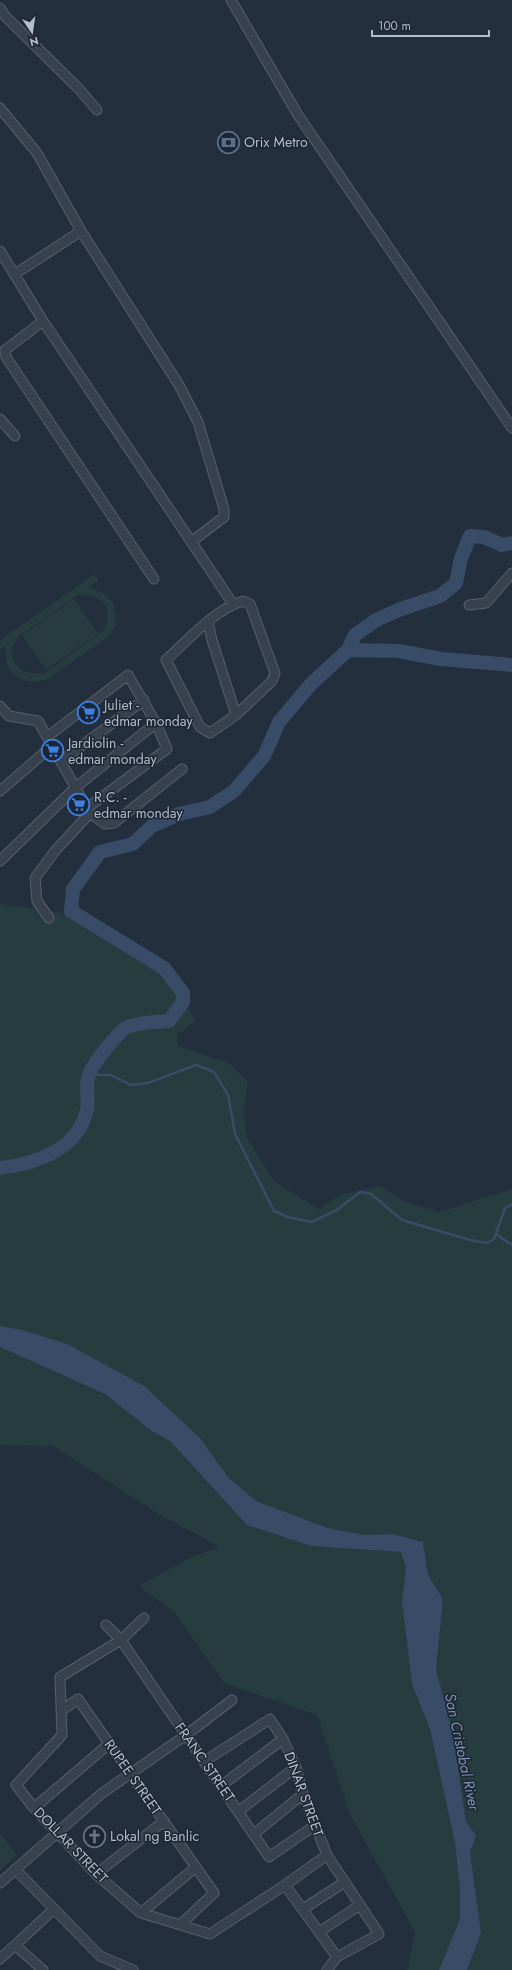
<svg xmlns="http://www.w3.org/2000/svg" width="512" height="1970" font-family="Jost,sans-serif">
	<rect width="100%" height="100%" fill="#242f3e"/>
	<path fill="#263c3f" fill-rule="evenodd" d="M95,574L99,580L89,587L106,594L114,605L116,622L114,629L109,636L48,679C22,687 2,674 6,646L0,650V640ZM78,595L93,596L102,601L107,609V623L103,631L45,673C19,677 1,659 19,636Z
		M74,599L98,634L46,670L22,635Z
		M0,904L63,913L91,923L164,968L196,1021L177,1035L178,1046L228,1063L248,1081L244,1111L247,1138L274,1181L319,1209L341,1194L380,1186L403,1201L439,1212L512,1189V1970H467L481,1933L470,1852L476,1836L466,1821L452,1729L436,1670L443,1599L428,1575L423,1542L393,1534L363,1535L328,1528L256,1501L228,1477L22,1330L0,1326V1168L16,1166L29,1162L0,1167ZM88,1080L87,1109L81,1127Z
		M0,1347L105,1394L153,1432L170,1441L247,1525L311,1546L401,1552L406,1567L402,1601L412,1684L430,1729L455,1843L460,1889V1919L439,1970H407L408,1968L415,1932L350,1814L317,1715L224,1683L175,1613L139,1586L191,1557L220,1547L160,1515L53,1446L0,1445Z
		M0,1833L17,1855L0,1871Z"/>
	<path fill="#394c67" d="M0,1326L22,1330L67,1344L144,1386L200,1438L228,1477L256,1501L328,1528L363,1535L393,1534L423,1542L428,1575L443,1599L436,1670L452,1729L466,1821L476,1836L470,1852L481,1933L467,1970H439L460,1919V1889L455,1843L430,1729L412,1684L402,1601L406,1567L401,1552L311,1546L247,1525L170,1441L153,1432L105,1394L0,1347Z"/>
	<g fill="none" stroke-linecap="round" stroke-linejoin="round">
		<path stroke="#394c67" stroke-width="2.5" d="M88,1075H111L131,1085L148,1083L196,1065L214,1072L228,1095L235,1134L274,1211L288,1217L312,1222L337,1210L360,1192L371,1194L402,1220L470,1240L487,1243L494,1239L505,1208L512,1204
			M496,1234L512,1245"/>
		<path stroke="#394c67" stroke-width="14" d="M348,650L399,651L441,659L512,665
			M0,1168C36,1164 79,1149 87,1109C89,1098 85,1085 89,1075C91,1066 119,1031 127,1027C140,1022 156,1022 169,1021L183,1002V993L164,968L71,911L73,889L100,852L133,844L152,826L179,814L210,807L234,791L264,756L279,722L311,684L348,650L355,635L376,620L401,609L440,596L456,583L461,558L470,536L484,537L502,545L512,543"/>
		<defs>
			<path id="minor" d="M231,0L298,115L512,428
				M0,8L5,16L79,89L97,110
				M0,108L37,153L81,231L179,385L198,422L224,509V517L191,542
				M0,251L43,321L233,604
				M15,274L81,231
				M43,321L5,350L6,357L154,579
				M0,419L15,436
				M243,601L250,604L275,673L272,681L236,715L210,733L200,727L166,660C187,641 215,609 243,601Z
				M469,605L486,603L512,573
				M208,622L212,640L236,715
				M0,706L9,716L38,721L87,808L90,813L105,824L114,823L182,769
				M47,737L128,675L156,723L167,749L87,808
				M61,761L144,700
				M0,791L52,746
				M0,861L76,787L156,723
				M49,918L37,901L35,878L55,851L90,813
				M144,1618L121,1640L60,1677L62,1735L16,1785L34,1808L96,1874L141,1913L210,1934L285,1885L327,1855
				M106,1625L121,1640L269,1857L314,1826
				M61,1711L78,1699L214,1893L180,1925
				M205,1761L270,1719L283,1739L296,1767L303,1794L327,1855L379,1934L337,1957L327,1970
				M221,1786L283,1739
				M34,1808L110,1743
				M239,1811L296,1767
				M254,1834L303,1794
				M15,1869L100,1956L133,1970
				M96,1874L164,1821
				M0,1883L101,1794L186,1735L232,1700
				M285,1885L337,1957
				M303,1909L345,1882
				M141,1913L196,1867
				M319,1932L360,1905
				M16,1946L43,1970
				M0,1959L54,1909"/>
		</defs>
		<use href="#minor" stroke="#565f6c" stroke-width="11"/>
		<use href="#minor" stroke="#38414e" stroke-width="9"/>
	</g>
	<defs>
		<symbol id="bank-ring" viewBox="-11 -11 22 22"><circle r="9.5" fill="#1d2633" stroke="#5c6f8a" stroke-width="1.5"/><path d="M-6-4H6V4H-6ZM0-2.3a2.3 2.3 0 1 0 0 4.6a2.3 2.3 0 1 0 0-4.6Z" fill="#5c6f8a"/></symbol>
		<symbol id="supermarket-ring" viewBox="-11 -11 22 22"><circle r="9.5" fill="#1d2633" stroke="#3f7fe0" stroke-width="1.5"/><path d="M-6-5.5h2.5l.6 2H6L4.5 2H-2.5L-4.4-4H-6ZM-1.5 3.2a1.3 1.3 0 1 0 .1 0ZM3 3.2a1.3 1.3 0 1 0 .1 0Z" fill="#3f7fe0"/></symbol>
		<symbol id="church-ring" viewBox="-11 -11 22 22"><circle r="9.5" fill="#1d2633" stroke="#6b7280" stroke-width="1.5"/><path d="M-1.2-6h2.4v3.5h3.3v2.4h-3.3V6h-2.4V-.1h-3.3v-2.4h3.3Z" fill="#6b7280"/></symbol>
	</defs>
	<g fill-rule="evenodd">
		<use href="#bank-ring" x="216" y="130" width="25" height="25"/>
		<use href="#supermarket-ring" x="76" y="700" width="25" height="25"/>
		<use href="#supermarket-ring" x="40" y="738" width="25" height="25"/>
		<use href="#supermarket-ring" x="66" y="792" width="25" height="25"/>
		<use href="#church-ring" x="82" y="1824" width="25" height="25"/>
	</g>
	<g text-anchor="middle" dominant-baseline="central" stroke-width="3" stroke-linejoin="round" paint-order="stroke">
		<g font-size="14" fill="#b4bcc9" stroke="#1d2633" text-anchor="start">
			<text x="244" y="142">Orix Metro</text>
			<text x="104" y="705">Juliet -<tspan x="104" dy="16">edmar monday</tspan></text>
			<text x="68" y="743">Jardiolin -<tspan x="68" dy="16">edmar monday</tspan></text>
			<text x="94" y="797">R.C. -<tspan x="94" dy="16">edmar monday</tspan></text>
			<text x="110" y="1836">Lokal ng Banlic</text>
		</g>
		<g font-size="14" fill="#b4bcc9" stroke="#1d2633">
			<text transform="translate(205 1762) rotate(55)">FRANC STREET</text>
			<text transform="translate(133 1777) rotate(55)">RUPEE STREET</text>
			<text transform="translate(304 1794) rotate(70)">DINAR STREET</text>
			<text transform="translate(71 1845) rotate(46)">DOLLAR STREET</text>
		</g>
		<g font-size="15" font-style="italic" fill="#7c92b1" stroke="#1d2633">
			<text transform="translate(462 1752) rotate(78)">San Cristobal River</text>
		</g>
	</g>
	<g transform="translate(32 32) rotate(167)" stroke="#1d2633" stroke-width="3" paint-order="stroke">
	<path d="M0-3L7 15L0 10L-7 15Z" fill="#b4bcc9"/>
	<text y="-6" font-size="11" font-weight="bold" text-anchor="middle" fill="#b4bcc9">N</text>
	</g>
	<path d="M372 30v6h117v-6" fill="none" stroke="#b4bcc9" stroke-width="2"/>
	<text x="378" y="30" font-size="12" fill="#b4bcc9" stroke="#1d2633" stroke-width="3" paint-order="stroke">100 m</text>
</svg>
